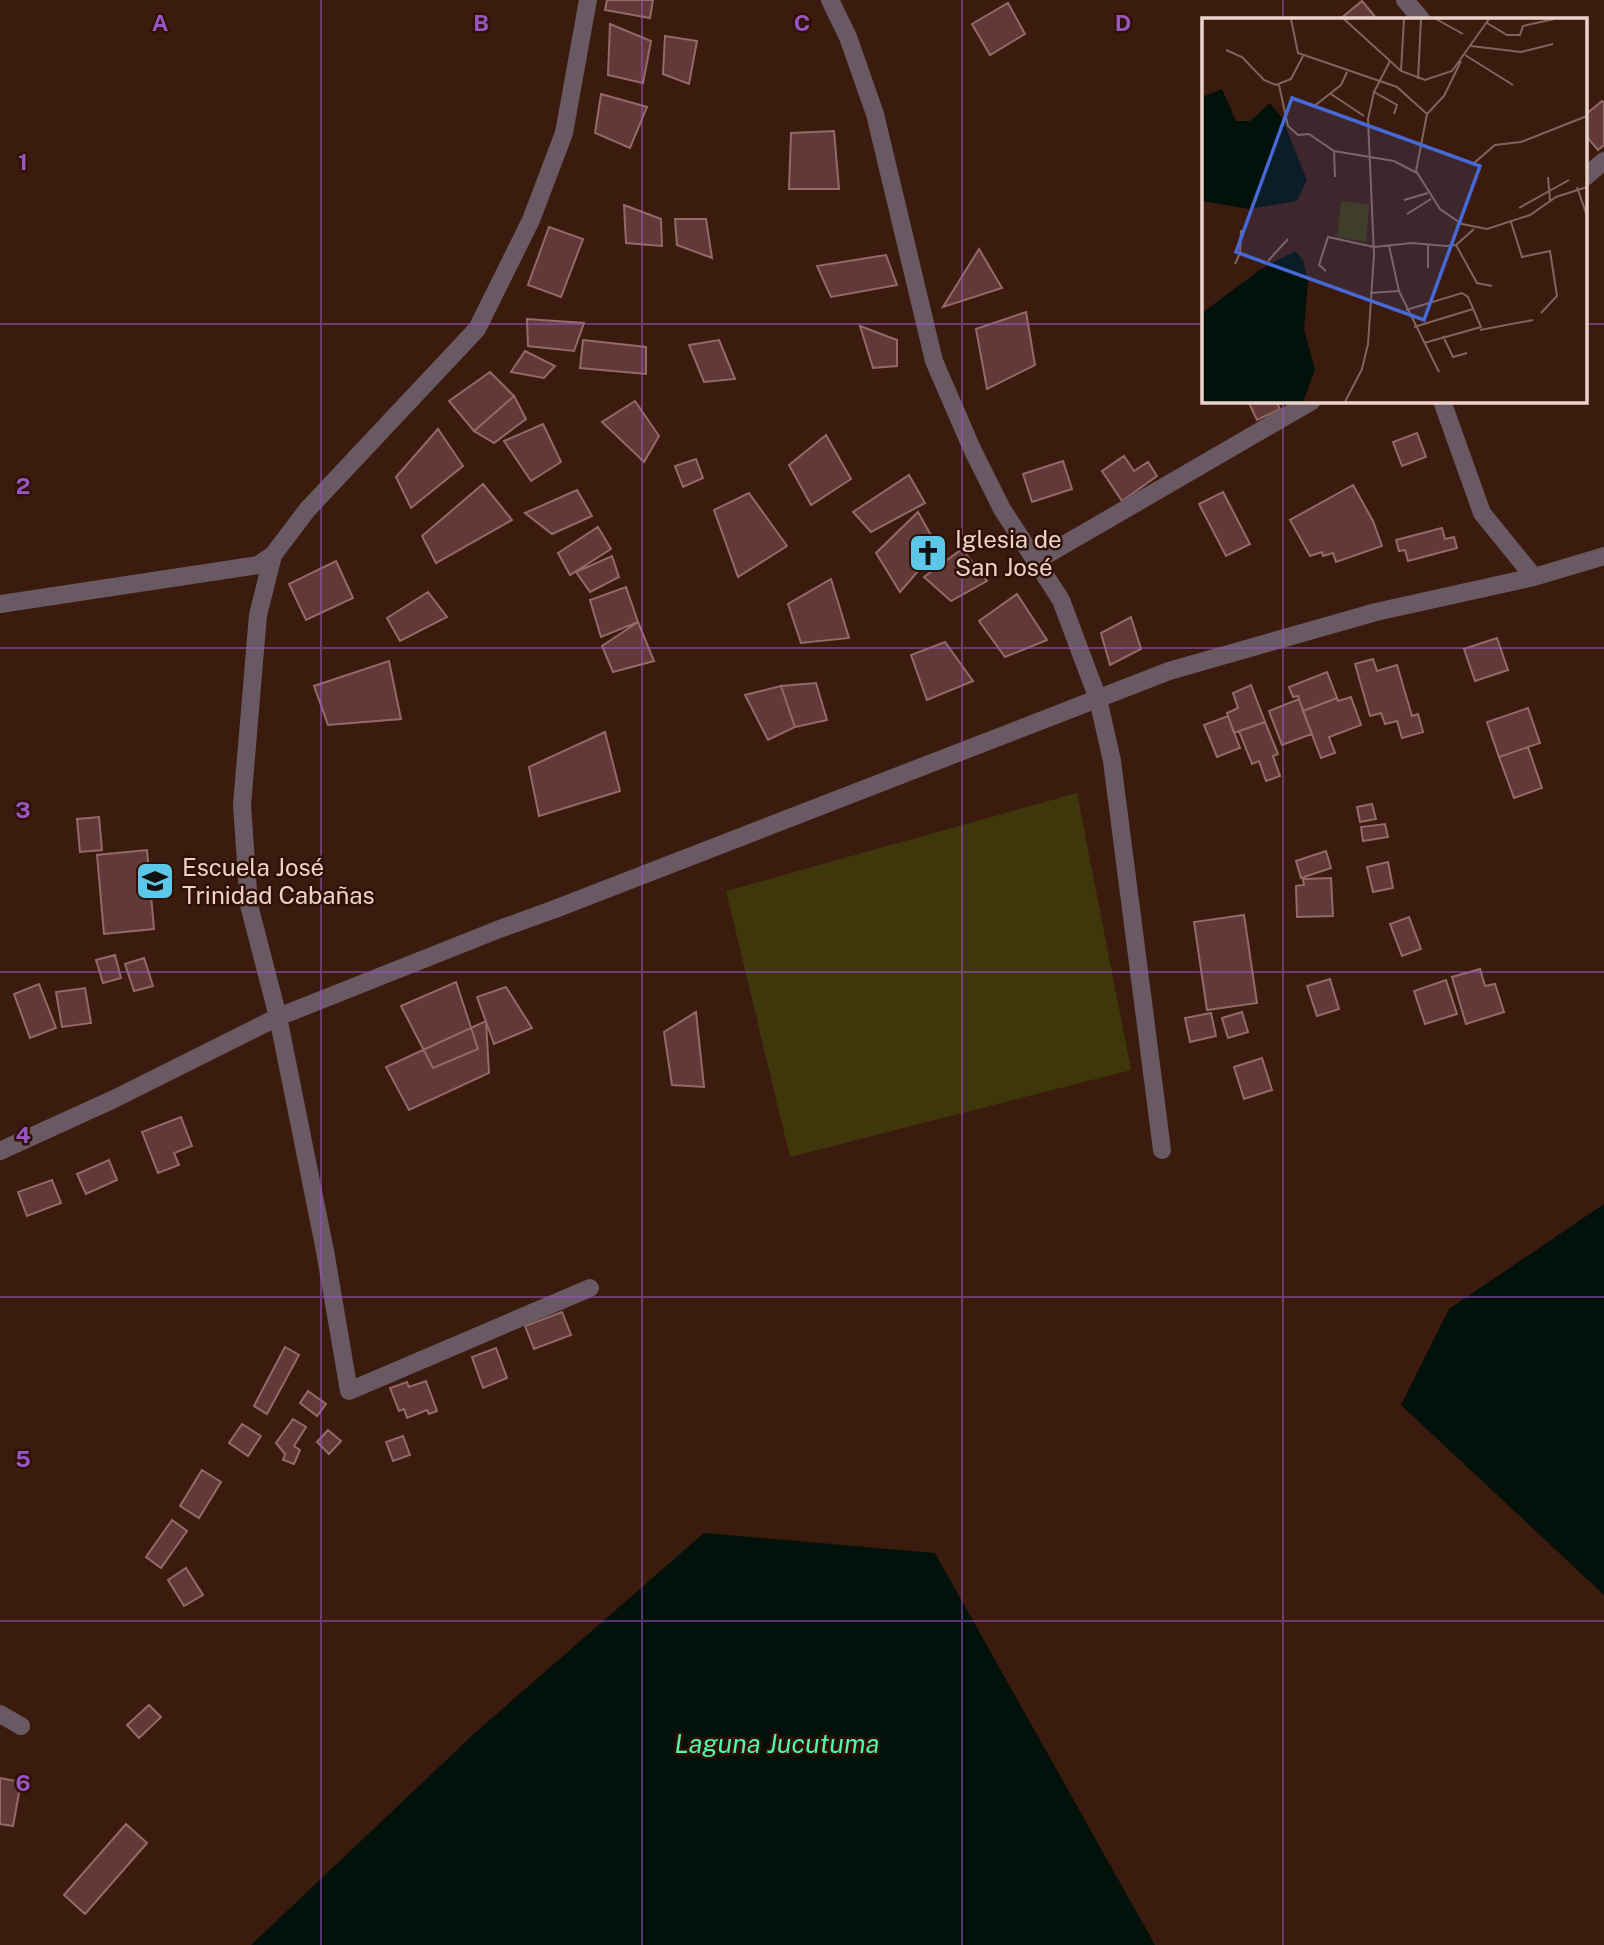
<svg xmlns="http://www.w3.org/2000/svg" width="1604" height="1945" font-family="'Public Sans',sans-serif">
	<rect width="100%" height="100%" fill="#3c1b0f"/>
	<path fill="#3e370c" d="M1077,793L1131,1070L790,1157L726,891Z"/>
	<path fill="#021109" d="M1604,1204V1595L1401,1405L1449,1309Z
		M704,1533L935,1553L1155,1945H251L477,1731Z"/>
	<path fill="#603938" stroke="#946968" stroke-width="2" d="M607,0H653L650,18L605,10Z
		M1362,1L1377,19H1340Z
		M1008,3L1025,34L990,55L972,24Z
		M610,24L651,41L643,83L608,75Z
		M665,36L697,41L689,84L663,74Z
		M601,94L647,107L630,148L595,133Z
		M1602,101L1604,103V145L1598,150L1585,135V115Z
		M834,131L839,189H789L791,133Z
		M624,205L661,219L662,246L626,243Z
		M675,219H706L712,258L677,245Z
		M549,227L583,239L561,297L528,285Z
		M979,249L1002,288L943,307Z
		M886,255L897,285L831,297L817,266Z
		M1026,312L1035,365L987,389L976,329Z
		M527,319L584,323L574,351L528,346Z
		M860,326L897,340V366L873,368Z
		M583,340L646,347V374L580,368Z
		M719,340L735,379L704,382L689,345Z
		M525,351L555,366L544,378L511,372Z
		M490,372L514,396L474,431L449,401Z
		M514,396L526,419L494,443L474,431Z
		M635,401L659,436L644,462L602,422Z
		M1248,401H1276L1280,409L1257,420Z
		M543,424L561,462L531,481L504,441Z
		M438,429L463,466L411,508L396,477Z
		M1417,433L1426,457L1402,466L1393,442Z
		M826,435L851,479L811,505L789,465Z
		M1124,456L1134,471L1148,462L1157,476L1122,501L1102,471Z
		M696,459L703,478L683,487L675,466Z
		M1063,461L1072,489L1032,502L1023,474Z
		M909,475L925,503L871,532L853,512Z
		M483,484L512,520L436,563L422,536Z
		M1353,485L1373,521L1382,546L1336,562L1333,553L1323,556L1322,552L1310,556L1290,520Z
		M577,490L592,516L552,534L525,513Z
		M1223,492L1250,544L1226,556L1199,504Z
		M749,493L787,546L738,577L714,510Z
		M918,512L938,548L900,592L876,553Z
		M598,527L611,549L570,575L558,553Z
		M1442,528L1445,539L1454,537L1457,548L1408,561L1405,550L1399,551L1396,540Z
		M962,549L987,581L951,601L924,577Z
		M612,556L619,577L590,592L576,572Z
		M336,561L353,598L306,620L289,584Z
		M831,579L849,638L801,643L788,604Z
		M626,587L638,622L601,637L590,600Z
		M428,592L447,617L400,641L387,618Z
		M1017,594L1047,640L1005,657L979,621Z
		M1131,617L1141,649L1110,665L1101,633Z
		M638,622L654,661L613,672L602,646Z
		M1497,638L1508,670L1475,681L1464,649Z
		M945,642L973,681L927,700L911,655Z
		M1373,659L1377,671L1397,665L1412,716L1418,714L1423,732L1402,738L1397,721L1385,724L1381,713L1370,716L1355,664Z
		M389,661L401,719L328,725L314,686Z
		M1327,672L1337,698L1303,711L1298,696L1293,697L1289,687Z
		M816,683L827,720L795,727L781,686Z
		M1251,685L1265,722L1234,733L1227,713L1238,708L1233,693Z
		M781,686L795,727L768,740L745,695Z
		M1351,697L1361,725L1329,737L1335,753L1321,758L1303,711L1337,698L1338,701Z
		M1299,699L1312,734L1282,745L1269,711Z
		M1528,708L1540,743L1499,757L1487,722Z
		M1228,716L1240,748L1217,757L1204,725Z
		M1265,722L1278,754L1273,756L1280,776L1266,781L1259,761L1252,764L1239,731Z
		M605,732L620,791L539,816L529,767Z
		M1528,747L1542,788L1514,798L1499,757Z
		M1372,804L1376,819L1360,822L1357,807Z
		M99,817L102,850L80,852L77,819Z
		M1385,824L1388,837L1363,841L1361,827Z
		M147,850L154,929L104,934L97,855Z
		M1326,851L1331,868L1301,878L1296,861Z
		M1388,862L1393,888L1373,892L1367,867Z
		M1331,878L1333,916L1297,917L1296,886L1304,885L1303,879Z
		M1244,915L1257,1003L1207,1010L1194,922Z
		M1409,917L1421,949L1402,956L1390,924Z
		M115,955L121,978L103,983L96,960Z
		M144,958L153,986L134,991L125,964Z
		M1480,969L1485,986L1495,984L1504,1012L1466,1024L1452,977Z
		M1330,979L1339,1009L1317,1016L1307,986Z
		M1446,980L1457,1014L1425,1024L1414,991Z
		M456,982L478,1049L433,1068L401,1006Z
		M39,984L56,1028L30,1038L14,994Z
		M506,987L532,1028L494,1044L477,997Z
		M85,988L91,1023L62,1027L56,992Z
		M696,1012L704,1087L672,1085L664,1032Z
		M1242,1012L1248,1032L1228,1038L1222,1018Z
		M1211,1013L1216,1036L1190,1042L1185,1018Z
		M486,1021L489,1073L409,1110L386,1067Z
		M1262,1058L1272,1090L1244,1099L1234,1067Z
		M181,1117L192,1146L174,1153L179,1165L158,1173L142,1132Z
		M109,1160L117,1180L86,1194L77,1174Z
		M52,1180L61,1203L27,1216L18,1192Z
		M562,1312L571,1335L534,1349L525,1326Z
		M285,1347L299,1355L267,1414L254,1406Z
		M496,1348L507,1378L483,1388L472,1357Z
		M426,1381L437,1411L429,1414L427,1410L407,1418L404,1409L399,1411L390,1388L407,1382L409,1387Z
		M308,1391L326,1404L317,1416L300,1403Z
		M293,1419L306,1427L294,1446L300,1450L294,1464L283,1460L285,1454L276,1443Z
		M242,1424L261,1436L248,1456L229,1443Z
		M328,1430L341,1441L329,1454L317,1442Z
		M403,1436L410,1455L393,1461L386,1442Z
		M202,1470L221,1482L199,1518L180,1506Z
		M172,1520L187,1531L161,1568L146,1557Z
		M186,1568L203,1595L184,1606L168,1580Z
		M149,1705L161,1717L139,1738L127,1725Z
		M0,1778L21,1782L13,1826L0,1824Z
		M126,1824L147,1843L85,1914L64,1895Z"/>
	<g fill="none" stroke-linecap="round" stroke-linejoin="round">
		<path stroke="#695963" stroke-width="18" d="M830,0L848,37L875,114L934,361L973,451L1002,509L1061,600L1098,699L1112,761L1162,1150
			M1405,0L1421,19
			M1585,177L1604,161
			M1442,401L1482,513L1534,577
			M273,555L258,615L242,805L249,905L278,1017L325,1251L349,1391L590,1288
			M1036,561L1312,401
			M0,604L258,565L273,555L307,510L477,329L531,220L564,133L588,0
			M0,1151L114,1099L278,1017L497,930L555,909L1169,671L1376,612L1534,577L1604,556
			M0,1714L21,1726"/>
	</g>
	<path fill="none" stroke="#9756c2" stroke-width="2" stroke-opacity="0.55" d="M321,0V1945M642,0V1945M962,0V1945M1283,0V19M0,324H1203M1585,324H1604M1283,401V1945M0,648H1604M0,972H1604M0,1297H1604M0,1621H1604"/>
	<defs>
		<symbol id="church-square" viewBox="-11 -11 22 22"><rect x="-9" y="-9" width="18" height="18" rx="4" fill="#5cc7e7" stroke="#311106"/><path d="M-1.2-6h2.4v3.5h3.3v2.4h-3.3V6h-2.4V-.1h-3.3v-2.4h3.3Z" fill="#111"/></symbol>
		<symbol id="school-square" viewBox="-11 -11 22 22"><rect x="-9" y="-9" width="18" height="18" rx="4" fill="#5cc7e7" stroke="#311106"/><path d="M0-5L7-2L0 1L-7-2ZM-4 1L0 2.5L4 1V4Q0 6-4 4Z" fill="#111"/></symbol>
	</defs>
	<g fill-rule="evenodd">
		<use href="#church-square" x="906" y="531" width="44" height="44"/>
		<use href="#school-square" x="133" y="859" width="44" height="44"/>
	</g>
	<g text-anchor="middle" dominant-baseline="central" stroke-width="5" stroke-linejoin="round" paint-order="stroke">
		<g font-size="24" fill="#ead3cb" stroke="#311106" text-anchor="start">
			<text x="955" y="539">Iglesia de<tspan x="955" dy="28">San José</tspan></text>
			<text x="182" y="867">Escuela José<tspan x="182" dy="28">Trinidad Cabañas</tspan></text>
		</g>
		<g font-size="26" font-style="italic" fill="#4bfbb0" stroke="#311106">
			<text x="777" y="1743">Laguna Jucutuma</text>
		</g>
	</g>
	<g transform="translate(1202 18)">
		<rect width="385" height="385" fill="#3c1b0f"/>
		<path d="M139,183L167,187L164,224L135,219Z" fill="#3e370c"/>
		<path d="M20,71L34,103H48L68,85L80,100L105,162L95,183L47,191L0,183V79ZM93,233L101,242L106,263L102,311L113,352L101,384H0V295L59,251Z" fill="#021109"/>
		<path fill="none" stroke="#82655a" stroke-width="2" d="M89,1L96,35L195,69L225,96M142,1L199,53L223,62L250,53L287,1M234,1L261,16M285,5L305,17H318L321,8L352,1M269,28L319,34L351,26M24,32L40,39L62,62L74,67L89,61L101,38M263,37L311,67M259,43L242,78L225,96L214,153L238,191L260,206L285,211L328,197L354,179L385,169M199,53L202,1M216,61L219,1M77,67L86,108L96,117L107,116L132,133L192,143L215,155M172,74L195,87L192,96M129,76L162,98M111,89L139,67L145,54M132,133L133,159M272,145L293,127L319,124L385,98M346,159L348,183M375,169L385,198M202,182L226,175M317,190L367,162M205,196L229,181M309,204L320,239L348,233L355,278L339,295M226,227V250M254,227L275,265L290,268M187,228L197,273M66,243L86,221M33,246L38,235L39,212M124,253L117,247L126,219L172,229L210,225L244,228L254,227L272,211M168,275L197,273L237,354M204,292L260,275L266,279L279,309L222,325M212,309L271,291M278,312L331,302M241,318L251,339L265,335M143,384L160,351L166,326L172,237L166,101L172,74L188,43"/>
		<path fill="#4669d5" fill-opacity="0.15" stroke="#4669d5" stroke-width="3.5" d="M90,80L278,148L222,302L34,234Z"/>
		<rect width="385" height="385" fill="none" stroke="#ead3cb" stroke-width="3.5"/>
	</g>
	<g font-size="23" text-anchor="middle" font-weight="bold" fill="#9756c2" stroke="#311106" stroke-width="5" stroke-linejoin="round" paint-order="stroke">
		<text x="160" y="31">A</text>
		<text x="481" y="31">B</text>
		<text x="802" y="31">C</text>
		<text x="1123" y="31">D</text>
		<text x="23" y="170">1</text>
		<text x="23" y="494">2</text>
		<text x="23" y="818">3</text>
		<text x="23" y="1143">4</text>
		<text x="23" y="1467">5</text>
		<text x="23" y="1791">6</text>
	</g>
</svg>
